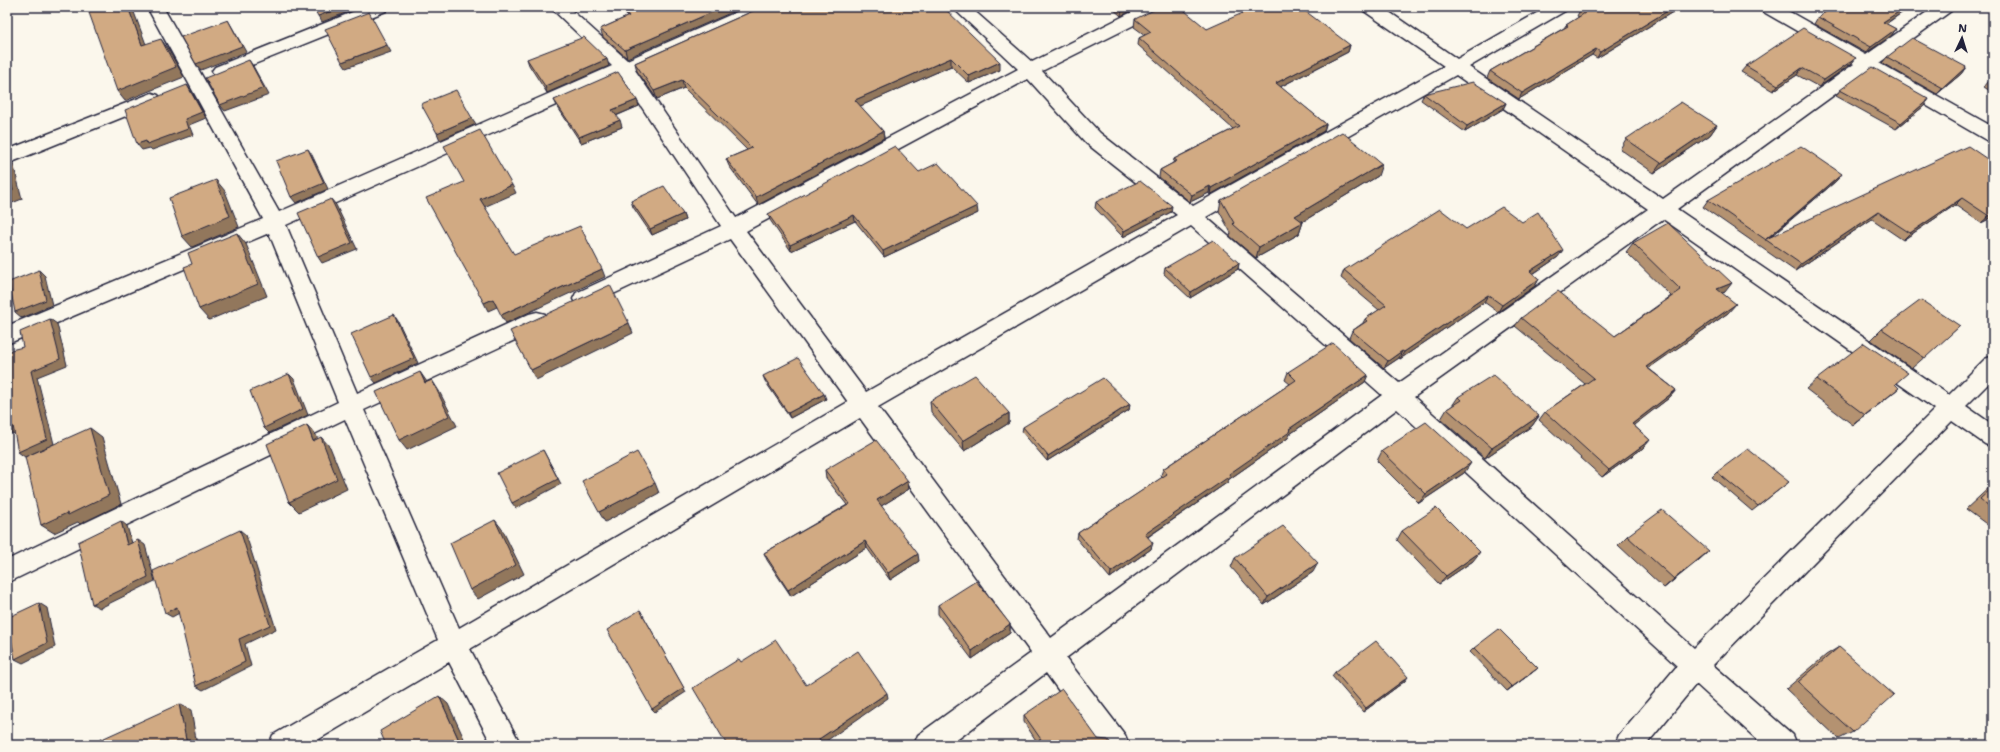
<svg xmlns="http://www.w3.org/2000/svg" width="2000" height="752" font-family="'Shantell Sans',sans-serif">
	<rect width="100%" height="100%" fill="#fbf7ec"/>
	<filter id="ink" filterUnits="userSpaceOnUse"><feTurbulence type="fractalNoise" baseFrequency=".025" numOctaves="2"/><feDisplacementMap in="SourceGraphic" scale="8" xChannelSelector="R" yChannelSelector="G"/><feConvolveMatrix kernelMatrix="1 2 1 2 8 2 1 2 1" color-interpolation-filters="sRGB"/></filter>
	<g filter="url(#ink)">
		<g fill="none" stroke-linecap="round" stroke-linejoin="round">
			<defs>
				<path id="street" d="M147,7H163L279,212L612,66L550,7H568L627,60L748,7H771L769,11L635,70L736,218L1018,69L952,7H970L1032,62L1142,7H1164L1162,11L1042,71L1100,133L1193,206L1444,66L1364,11L1362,7H1382L1457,59L1547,7H1567L1565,11L1469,67L1663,199L1854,64L1762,11L1760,7H1781L1866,55L1934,7H1953L1951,11L1879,63L1993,127V141L1986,140L1867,71L1677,209L1949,395L1985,359L1993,356V379L1966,406L1993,425V447L1985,444L1952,421L1713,665L1793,735L1797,745H1763L1696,684L1646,745H1615L1619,735L1677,666L1397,409L1066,658L1125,735L1129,745H1098L1046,673L950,745H914L918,735L1031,653L860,418L470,649L521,745H492L449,662L309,745H269L273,735L438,640L345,419L7,583V560L338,402L269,233L7,344V326L263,219ZM1456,75L1648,209L1399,383L1206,217ZM621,76L721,226L576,293L573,299L576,305L583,307L590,305L730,239L848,402L459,628L364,410L545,326L548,320L545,314L537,312L529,314L357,393L286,225ZM1028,79L1086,143L1177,215L866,392L746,231ZM1663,219L1935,409L1694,648L1414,397ZM1191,226L1382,395L1051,638L878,407Z
					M365,7H388L386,11L227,75L221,77L215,75L212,71L215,67Z
					M152,93L158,95L161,99L158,103L7,164V150Z"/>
			</defs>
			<use href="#street" stroke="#22223b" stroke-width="3"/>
			<use href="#street" fill="#fbf7ec" fill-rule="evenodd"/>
		</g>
		<path fill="#b49271" stroke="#22223b" d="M633,7L627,58L603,37L600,29L627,17L624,10Z
			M762,7L1000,70L969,83L951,66L860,106L883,131L884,138L758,205L729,166L726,159L747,150L684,88L657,99L637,71L635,63Z
			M1111,7H1139L1121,16Z
			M1813,7H1910L1886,24L1896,29L1891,36L1866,53L1814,24L1818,17L1824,13Z
			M1580,10H1676L1597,58L1592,55L1519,99L1487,78L1490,71L1564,28L1566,25L1579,17L1577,16Z
			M1135,19L1207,29L1350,45L1348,52L1280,87L1326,124L1324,131L1210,195L1209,193L1190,202L1159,177L1160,170L1173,163L1174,159L1233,129L1138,45L1139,38L1145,35L1134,27Z
			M1887,57L1966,67L1961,74L1937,94L1882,63Z
			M1856,58L1851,64L1819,87L1797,75L1773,91L1741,72L1746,66Z
			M527,59L609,66L547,93L529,65Z
			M1993,79V93L1984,87L1989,81Z
			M1840,90L1929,99L1924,106L1896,129L1836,96Z
			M1424,94L1506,103L1503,109L1465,132L1421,100Z
			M554,100L639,106L616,116L622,127L581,143L557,106Z
			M1717,125L1710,135L1654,173L1620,149L1626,139Z
			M1993,163V217L1981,223L1955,205L1903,240L1872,219L1795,271L1703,207L1708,200L1842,174L1836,181L1771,237Z
			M1378,176L1302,222H1303L1299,234L1256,258L1230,236L1231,233L1219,211L1221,200Z
			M631,201L683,214L685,220L652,235L633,207Z
			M1096,202L1171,212L1123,237L1095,208Z
			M978,213L884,257L855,221L791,251L770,220L768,214Z
			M1466,229L1558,257L1533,274L1539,279L1535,286L1498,312L1484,302L1400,359L1399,358L1384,368L1349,338L1352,331L1363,323L1365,319L1379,310L1341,278L1344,270Z
			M1633,243L1725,292L1722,293L1728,313L1648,368L1676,390L1669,398L1633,425L1650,440L1643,448L1602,477L1539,420L1545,412L1585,384L1515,326L1521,318L1615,336L1671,296L1626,252Z
			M1239,263L1238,269L1190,298L1164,274L1165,268Z
			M1960,326L1912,368L1871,340L1882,329Z
			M1288,372L1365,382L1290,434L1288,438L1228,480V482L1148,537L1151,549L1110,578L1077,539L1078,533L1163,477L1161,475L1163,469L1290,384L1285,380Z
			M763,376L826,399L790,418L765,381Z
			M1817,379L1895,384L1887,398L1853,425L1806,389Z
			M1458,397L1539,416L1532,426L1485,458L1441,419L1447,409L1452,406Z
			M930,401L1009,413V423L964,451L931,412Z
			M1130,404L1129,410L1047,461L1022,432L1023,427Z
			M1382,451L1464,473L1419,503L1377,461Z
			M825,470L908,481L909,489L881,506L919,561L890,580L867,548L791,596L767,560L764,553L847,505L826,478Z
			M1717,472L1789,482L1752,511L1712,477Z
			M1993,484V529L1966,509Z
			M1402,531L1473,561L1439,584L1397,540Z
			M1627,536L1709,551L1664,588L1618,545Z
			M1235,558L1313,572L1264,605L1231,567Z
			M938,605L1010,624V633L972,659L938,614Z
			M1839,647L1853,732L1839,739L1786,689L1826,655Z
			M1474,648L1533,672L1507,691L1470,652Z
			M1335,672L1405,681L1363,712L1332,676Z
			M1024,715L1098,739L1112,745H1039L1024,722Z"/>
		<path fill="#92775c" stroke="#22223b" d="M128,7H132L150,55L142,45Z
			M342,7H361L322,22L318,16Z
			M724,7H744L627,58L625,50Z
			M1125,7H1139L1121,16L1122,8Z
			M1674,7H1677L1676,10L1597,58L1600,52Z
			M1906,7H1910L1878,29L1883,22Z
			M228,20L232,27L246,52L201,70L196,64Z
			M1896,29L1891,36L1866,53L1871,47Z
			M161,39L168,49L184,77L125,101L117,91Z
			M387,45L391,52L346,68L342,62Z
			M1350,45L1348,52L1274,90L1276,83Z
			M1596,49L1592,55L1519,99L1522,93Z
			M951,58V66L856,108L855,100Z
			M1856,58L1851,64L1819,87L1824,80Z
			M607,59L609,66L547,93L545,86Z
			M249,60L253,66L269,95L225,111L220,105Z
			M1000,62V70L969,83V76Z
			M1966,67L1961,74L1937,94L1943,88Z
			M1802,68L1797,75L1773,91L1778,85Z
			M682,80L684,88L657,99L654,91Z
			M187,85L191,91L206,118L189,125L193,135L152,150L150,148L142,150L137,144L146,141L185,119Z
			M1929,99L1924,106L1896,129L1901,123Z
			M637,100L639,106L615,116L612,110Z
			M1506,103L1503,109L1465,132L1467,126Z
			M472,118L476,124L440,140L437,133Z
			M620,120L622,127L581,143L579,137Z
			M1326,124L1324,131L1210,195L1211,188Z
			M1717,125L1710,135L1654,173L1661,163Z
			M883,131L884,138L758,205L756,197Z
			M7,141L9,148L7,149Z
			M308,149L312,155L328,189L296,203L291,197Z
			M7,157L13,163L22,199L7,205Z
			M1382,164L1378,176L1292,228L1295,216Z
			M1842,174L1836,181L1766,240H1765Z
			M216,180L225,191L239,227L192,247L182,236Z
			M512,185L516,193L484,207L480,199Z
			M1210,186L1209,193L1190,202L1192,195Z
			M1962,198L1955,205L1903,240L1910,233Z
			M331,199L336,205L357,249L322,263L318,257Z
			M977,206L978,213L884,257L883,251Z
			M1172,206L1171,212L1123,237L1124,231Z
			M1878,212L1872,219L1795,271L1801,264Z
			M683,214L685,220L652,235L650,229Z
			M1993,214V217L1981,223L1989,216Z
			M854,215L855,221L791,251L790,245Z
			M1303,222L1299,234L1256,258L1259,247Z
			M237,233L246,244L267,296L209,320L199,309Z
			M1563,250L1558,257L1525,279L1530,271Z
			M1239,263L1238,269L1190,298L1191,292Z
			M602,269L605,277L506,323L501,315Z
			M39,270L45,276L52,305L22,318L15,312Z
			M1539,279L1535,286L1498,312L1502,305Z
			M1732,283L1725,292L1710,298L1717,289Z
			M1488,295L1484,302L1400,359L1404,352Z
			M493,299L497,307L488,311L484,303Z
			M1736,304L1728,313L1639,375L1646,367Z
			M394,315L398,321L418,363L376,383L371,377Z
			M50,319L57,324L67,365L37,377L54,444L25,457L18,452L31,371Z
			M629,323L633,333L536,380L531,370Z
			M1402,351L1399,358L1384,368L1388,361Z
			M420,372L427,382L433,394L425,383Z
			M289,374L294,379L308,415L269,433L264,428Z
			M1368,375L1365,382L1290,434L1288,438L1228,480V482L1143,540L1145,534L1229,474L1289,429Z
			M432,380L439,391L457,426L407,450L399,440Z
			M1899,388L1887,398L1853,425L1865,415Z
			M1676,390L1669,398L1625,432L1632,424Z
			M824,394L826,399L790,418L788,413Z
			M1130,404L1129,410L1047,461L1048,456Z
			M1009,413V423L964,451L963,441Z
			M1539,416L1532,426L1485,458L1492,448Z
			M307,425L316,435L323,451L313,441Z
			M13,426L20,431L13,434L9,432H7V427Z
			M90,428L102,437L121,504L80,524L78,522L54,533L41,525Z
			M321,437L330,447L347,489L299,512L289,502Z
			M1650,440L1643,448L1602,477L1609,470Z
			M543,450L561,484L516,508L512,503Z
			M1471,463L1464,473L1419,503L1426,494Z
			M908,481L909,489L878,508L877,500Z
			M655,483L659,493L605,522L599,512Z
			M495,520L502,529L524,574L478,599L470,590Z
			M121,521L127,526L134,550L127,545Z
			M240,530L246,535L276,629L245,644L251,666L203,690L196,686L239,639Z
			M138,540L145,545L155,581L100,608L92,604Z
			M865,541L867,548L791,596L788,590Z
			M1153,543L1151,549L1110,578L1111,572Z
			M1709,551L1699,560L1664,588L1674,579Z
			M1480,552L1473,561L1439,584L1446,576Z
			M918,554L919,561L890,580L888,573Z
			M1318,563L1313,572L1264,605L1268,597Z
			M39,603L47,608L55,647L23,663L15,659Z
			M177,607L183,611L172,617L165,613Z
			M640,610L686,692L655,712L652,709Z
			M1010,624V633L972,659V651Z
			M1538,668L1533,672L1507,691L1512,687Z
			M1408,677L1405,681L1363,712L1366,708Z
			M887,693L888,698L822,744L819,739Z
			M439,696L448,704L467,745H461Z
			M179,704L191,710L197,745H187Z"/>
		<path fill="#d1aa83" stroke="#22223b" d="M87,7H128L142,45L161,39L176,67L117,91Z
			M313,7H342L318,16Z
			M633,7H724L625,50L600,29L629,16L624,10Z
			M762,7H943L1000,62L969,76L951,58L855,100L883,131L756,197L726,159L752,148L682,80L654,91L635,63Z
			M1160,7H1180L1207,29L1256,7H1300L1350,45L1276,83L1326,124L1211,188L1210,186L1192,195L1160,170L1177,161L1174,159L1239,126L1139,38L1151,32L1135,19Z
			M1585,7H1674L1600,52L1596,49L1522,93L1490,71L1568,26L1566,25L1585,13L1580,10Z
			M1829,7H1906L1883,22L1896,29L1871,47L1818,17L1832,8Z
			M369,12L387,45L342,62L325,29Z
			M228,20L242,46L196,64L181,37Z
			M1803,28L1856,58L1824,80L1802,68L1778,85L1746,66Z
			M584,37L607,59L545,86L527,59Z
			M1912,38L1966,67L1943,88L1887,57Z
			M249,60L264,88L220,105L205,78Z
			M1872,67L1929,99L1901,123L1840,90Z
			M618,72L637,100L612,110L620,120L579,137L554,100Z
			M1993,79V83L1989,81Z
			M1473,82L1506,103L1467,126L1424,94Z
			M187,85L202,112L185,119L188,129L147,144L146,141L137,144L125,110Z
			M456,90L472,118L437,133L421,104Z
			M1681,102L1717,125L1661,163L1626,139Z
			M480,130L512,185L480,199L514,254L580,226L602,269L501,315L493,299L484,303L426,198L464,182L444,146Z
			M1342,132L1382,164L1295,216L1303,222L1259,247L1233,224L1234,223L1221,200Z
			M895,146L919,172L938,163L977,206L883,251L854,215L790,245L768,214Z
			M1801,146L1842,174L1766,239L1968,146L1993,163V214L1989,216L1962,198L1910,233L1878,212L1801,264L1708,200Z
			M308,149L324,183L291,197L276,161Z
			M7,166L13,190L7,192Z
			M216,180L230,216L182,236L169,198Z
			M1140,181L1172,206L1124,231L1096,202Z
			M664,186L683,214L650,229L631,201Z
			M331,199L352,243L318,257L298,213Z
			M1502,207L1522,222L1538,212L1563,250L1530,271L1539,279L1502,305L1488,295L1404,352L1402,351L1388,361L1352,331L1367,321L1365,319L1386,305L1344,270L1440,209L1466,229Z
			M1668,223L1732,283L1717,289L1736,304L1646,367L1676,390L1632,424L1650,440L1609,470L1545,412L1594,378L1521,318L1558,291L1615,336L1681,290L1633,243Z
			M237,233L258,284L199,309L184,267L192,264L188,253Z
			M1213,240L1239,263L1191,292L1165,268Z
			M39,270L46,300L15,312L9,282Z
			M610,285L629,323L531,370L510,331Z
			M1921,300L1960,326L1925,358L1882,329Z
			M394,315L414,358L371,377L351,334Z
			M50,319L60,359L31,371L47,439L18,452L13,426L7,428V351L23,347L20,332Z
			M1333,343L1368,375L1289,429L1291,431L1229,474L1230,476L1145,534L1153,543L1111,572L1078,533L1167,474L1163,469L1296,380L1288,372Z
			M1864,343L1908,373L1895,384L1899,388L1865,415L1817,379Z
			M798,358L824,394L788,413L763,376Z
			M420,372L425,383L432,380L449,416L399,440L376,392Z
			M289,374L303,409L264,428L250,391Z
			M975,375L1009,413L963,441L930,401Z
			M1493,375L1539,416L1492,448L1447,409L1461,400L1458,397Z
			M1103,378L1130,404L1048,456L1023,427Z
			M1426,422L1471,463L1426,494L1382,451Z
			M307,425L313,441L321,437L337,479L289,502L267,444Z
			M90,428L109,495L68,515L67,513L41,525L25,457Z
			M876,440L908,481L877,500L918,554L888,573L865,541L788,590L764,553L850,504L825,470Z
			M1748,449L1789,482L1758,506L1717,472Z
			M543,450L558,479L512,503L497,473Z
			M637,452L655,483L599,512L582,481Z
			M1993,487V509L1980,499Z
			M1436,508L1480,552L1446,576L1402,531Z
			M1662,510L1709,551L1674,579L1627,536Z
			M495,520L516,565L470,590L450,543Z
			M121,521L127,545L138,540L148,577L92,604L78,542Z
			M1283,526L1318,563L1268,597L1235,558Z
			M240,530L270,625L239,639L245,662L196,686L177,607L165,613L153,571Z
			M976,581L1010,624L972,651L938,605Z
			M39,603L47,643L15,659L7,618Z
			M640,610L684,688L652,709L607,630Z
			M1499,629L1538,668L1512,687L1474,648Z
			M776,640L806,685L858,651L887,693L819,739L823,745H727L693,688L739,659L741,662Z
			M1376,641L1408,677L1366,708L1335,672Z
			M1839,647L1894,695L1853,732L1798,682Z
			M1062,689L1098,739L1108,740L1112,745H1045L1024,715Z
			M439,696L461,745H386L380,731Z
			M179,704L187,745H93V743Z"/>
	</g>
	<rect width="2000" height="752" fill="none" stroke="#fbf7ec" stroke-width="24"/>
	<rect x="12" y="12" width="1976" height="728" fill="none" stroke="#22223b" stroke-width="1.5" filter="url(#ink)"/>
	<g transform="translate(1962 38) rotate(4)" stroke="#fbf7ec" stroke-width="3" paint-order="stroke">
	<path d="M0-3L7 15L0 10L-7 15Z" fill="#22223b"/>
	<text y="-6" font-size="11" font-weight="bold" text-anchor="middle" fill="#22223b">N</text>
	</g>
</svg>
